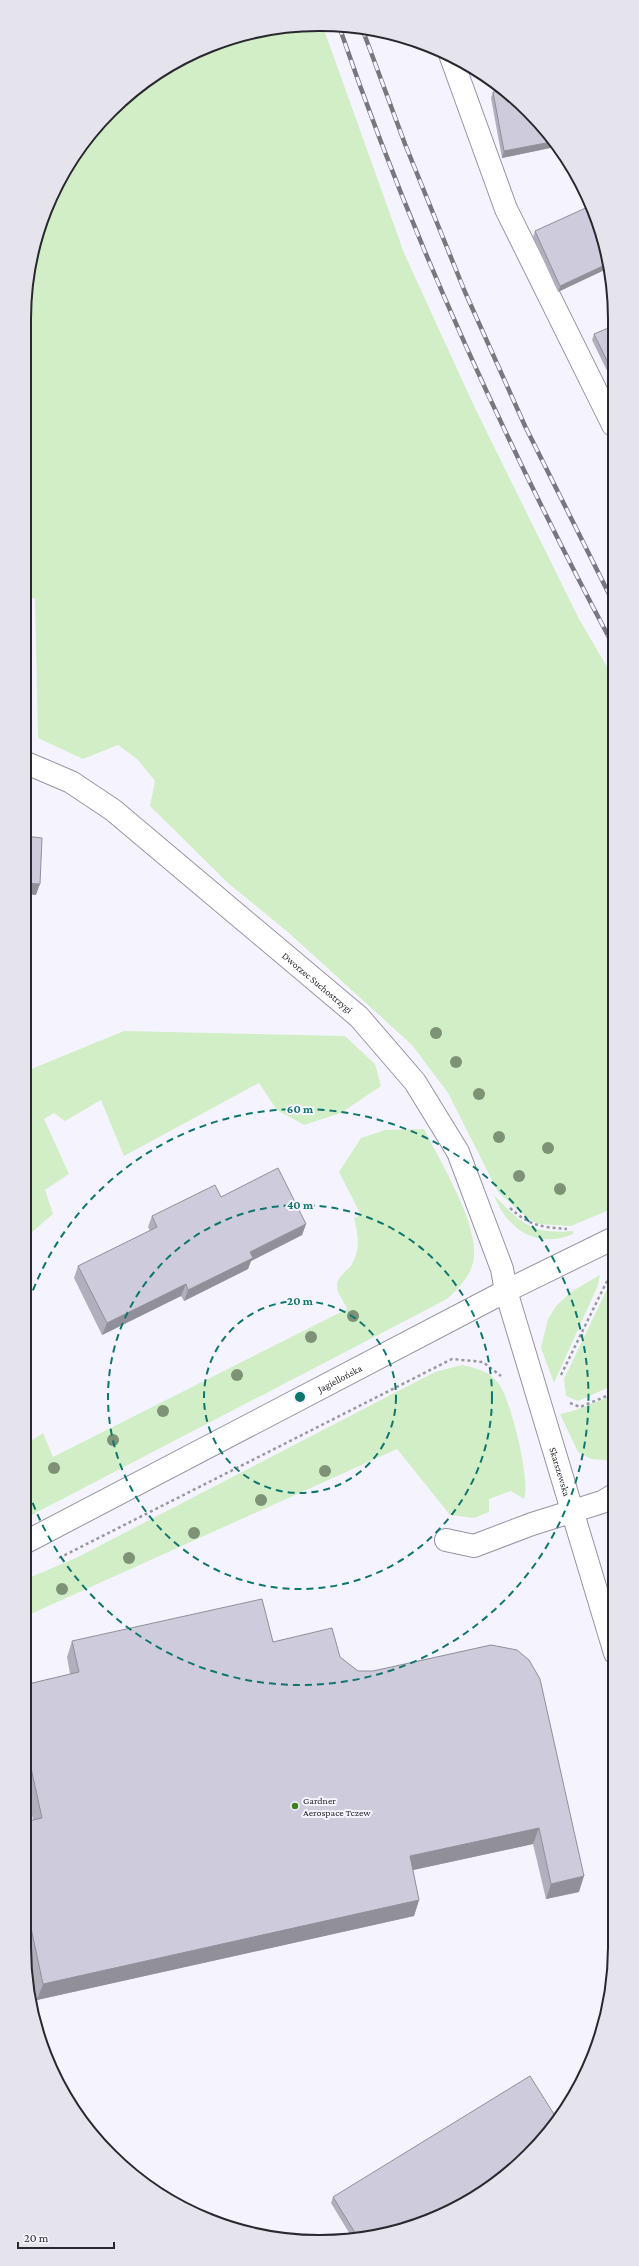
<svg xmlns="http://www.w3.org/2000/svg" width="639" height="2266" font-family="'Crimson Pro',serif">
	<rect width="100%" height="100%" fill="#f5f4fe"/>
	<path fill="#d1eec7" d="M322,24L404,253L474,406L579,619L613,677L614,1208L571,1226L538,1224L526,1217L498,1192L448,1093L412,1045L289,933L228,883L150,806L155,781L137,759L118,745L83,759L38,738L35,598L24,599C24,538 24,477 24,416C24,365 20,312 30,262C45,180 102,103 175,63C220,39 271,22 322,24Z
		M124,1031L345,1036L375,1064L381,1086L341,1113L304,1125L277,1110L259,1083L124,1156L101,1100L65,1121L54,1113L44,1119L69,1174L45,1190L53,1214L31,1233L24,1329V1072Z
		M424,1129C440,1161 477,1221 474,1256C473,1274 459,1288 447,1299L24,1519V1435L28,1443L43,1433L53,1457L347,1309C345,1302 337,1294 337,1287C336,1277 348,1271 352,1264C361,1248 358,1234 354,1218L361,1215L339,1172L361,1138L385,1130Z
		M494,1195C521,1223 531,1235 573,1231V1234C536,1250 506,1228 494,1195Z
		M600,1275L598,1285L554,1383L541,1348L548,1319L556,1306L571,1292Z
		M614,1282V1385L578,1401L566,1396L564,1379L607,1289Z
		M462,1365C477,1368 489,1371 499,1384C511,1400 531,1482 524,1499L511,1491L489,1499V1512L474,1518L450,1515L397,1449L24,1617V1580L78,1557L435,1372Z
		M614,1395V1461L591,1459L578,1452L560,1414L573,1411Z"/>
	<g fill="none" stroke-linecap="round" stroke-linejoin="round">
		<defs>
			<g id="minor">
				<path d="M451,57L506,209L613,425"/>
				<path id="s1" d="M24,762L71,782L113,810L359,1017L415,1082L458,1152L502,1269L506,1291L615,1653"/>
				<path d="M446,1540L474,1546L532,1524L602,1502L614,1495"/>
			</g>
			<g id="major">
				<path id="s2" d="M24,1543L506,1291L614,1238"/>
			</g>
		</defs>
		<use href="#minor" stroke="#9694a3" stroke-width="24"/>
		<use href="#major" stroke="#9694a3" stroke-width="24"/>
		<path stroke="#9998a0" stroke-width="2.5" stroke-dasharray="3 3" stroke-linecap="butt" d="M510,1208C530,1226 541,1227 567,1229
			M561,1375L606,1283L614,1273
			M570,1403L580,1407L614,1393
			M59,1558L452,1359L483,1362L501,1376"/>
		<use href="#minor" stroke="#fff" stroke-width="22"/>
		<use href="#major" stroke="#fff" stroke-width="22"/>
		<defs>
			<path id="rail" d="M339,26C412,240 507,446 613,645
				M362,28L405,144L465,292L525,426L613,602"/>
		</defs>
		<use href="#rail" stroke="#78777e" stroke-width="4.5"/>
		<use href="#rail" stroke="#f5f4fe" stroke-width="3" stroke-dasharray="9" stroke-linecap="butt"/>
	</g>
	<g fill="#7e9276">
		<circle cx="436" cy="1033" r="6"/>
		<circle cx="456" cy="1062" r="6"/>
		<circle cx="479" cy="1094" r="6"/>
		<circle cx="499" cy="1137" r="6"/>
		<circle cx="548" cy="1148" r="6"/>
		<circle cx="519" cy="1176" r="6"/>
		<circle cx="560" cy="1189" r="6"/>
		<circle cx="353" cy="1316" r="6"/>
		<circle cx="311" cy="1337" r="6"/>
		<circle cx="237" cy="1375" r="6"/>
		<circle cx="163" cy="1411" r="6"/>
		<circle cx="113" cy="1440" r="6"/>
		<circle cx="54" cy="1468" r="6"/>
		<circle cx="325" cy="1471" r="6"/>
		<circle cx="261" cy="1500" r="6"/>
		<circle cx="194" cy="1533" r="6"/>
		<circle cx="129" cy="1558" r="6"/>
		<circle cx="62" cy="1589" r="6"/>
	</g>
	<path fill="#b1afbd" d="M493,92L529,111L555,147L502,158L491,98Z
		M590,206L558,292L533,237L535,231Z
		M613,326V383L592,340L594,334Z
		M221,1197L306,1224L302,1235L251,1261L248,1269L184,1301L181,1296L102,1335L74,1278L78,1266L150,1231L148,1227L152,1216Z
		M72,1641L273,1642L340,1657L358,1671H373L491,1645L579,1892L546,1899L533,1844L413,1870L419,1900L414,1916L37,2000L24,1938V1822L33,1820L24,1778V1685L70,1674L67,1657Z
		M333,2197L396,2232L351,2236L331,2203Z"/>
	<path fill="#908f9a" d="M551,142L555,147L502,158L504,151Z
		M607,264L609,268L558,292L560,286Z
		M24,883L40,884L36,895L24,894Z
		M24,939H30L27,945H24Z
		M306,1224L302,1235L251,1261L248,1269L184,1301L188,1290L250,1252Z
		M186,1284L181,1296L102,1335L107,1323Z
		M539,1828L533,1844L404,1872L410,1856Z
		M584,1876L579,1892L546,1899L551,1884Z
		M419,1900L414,1916L37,2000L43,1984Z"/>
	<path fill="#ceccdc" stroke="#908f9a" d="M502,91L529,111L551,142L504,151L493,92Z
		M590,206L607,264L560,286L535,231Z
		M613,326V373L594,334Z
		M24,836L42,838L40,884L24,883Z
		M24,923H30V939H24Z
		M278,1168L306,1224L250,1252L253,1258L188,1290L186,1284L107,1323L78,1266L157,1227L152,1216L215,1185L221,1197Z
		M262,1599L273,1642L332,1628L340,1657L358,1671H373L491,1645L517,1650L529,1660L540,1679L584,1876L551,1884L539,1828L410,1856L419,1900L43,1984L24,1895V1822L42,1818L24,1736V1685L79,1672L72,1641Z
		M530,2076L557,2119L499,2181L450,2211L396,2232L357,2236L333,2197Z"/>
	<g fill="none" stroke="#0f766e" stroke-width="2" stroke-dasharray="7 5">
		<circle cx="300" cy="1397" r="96"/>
		<circle cx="300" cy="1397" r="192"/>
		<path d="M25 1313A288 288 0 1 1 25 1481"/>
	</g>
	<circle fill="#3f7f1d" stroke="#f5f4fe" stroke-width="1.5" cx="295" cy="1806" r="4"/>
	<g text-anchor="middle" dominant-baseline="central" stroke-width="4" stroke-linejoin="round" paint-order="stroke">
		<g font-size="10" fill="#29282e" stroke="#f5f4fe">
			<text stroke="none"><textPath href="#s1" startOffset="369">Dworzec Suchostrzygi</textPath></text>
			<text stroke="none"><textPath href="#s2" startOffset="356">Jagiellońska</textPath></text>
			<text stroke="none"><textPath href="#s1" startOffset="927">Skarszewska</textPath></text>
		</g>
		<g font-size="10" fill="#29282e" stroke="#f5f4fe" text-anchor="start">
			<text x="303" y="1800">Gardner<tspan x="303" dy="12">Aerospace Tczew</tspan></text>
		</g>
	</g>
	<path d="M0 0H639V2266H0ZM319 31H320A288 288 0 0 1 608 319V1947A288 288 0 0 1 320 2235H319A288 288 0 0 1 31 1947V319A288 288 0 0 1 319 31Z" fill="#e5e4ed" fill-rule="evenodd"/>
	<path fill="none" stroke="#29282e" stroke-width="2" d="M319 31H320A288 288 0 0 1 608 319V1947A288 288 0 0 1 320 2235H319A288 288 0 0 1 31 1947V319A288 288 0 0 1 319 31Z"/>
	<circle cx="300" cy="1397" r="6" fill="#0f766e" stroke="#f5f4fe" stroke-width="2"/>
	<g font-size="12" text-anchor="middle" font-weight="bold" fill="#0f766e" stroke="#f5f4fe" stroke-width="4" stroke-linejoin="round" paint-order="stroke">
		<text x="300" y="1113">60 m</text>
		<text x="300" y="1209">40 m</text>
		<text x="300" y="1305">20 m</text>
	</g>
	<path d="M18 2242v6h96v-6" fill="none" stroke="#29282e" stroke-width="2"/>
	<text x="24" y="2242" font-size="12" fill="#29282e" stroke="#f5f4fe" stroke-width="3" paint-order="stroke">20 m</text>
</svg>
